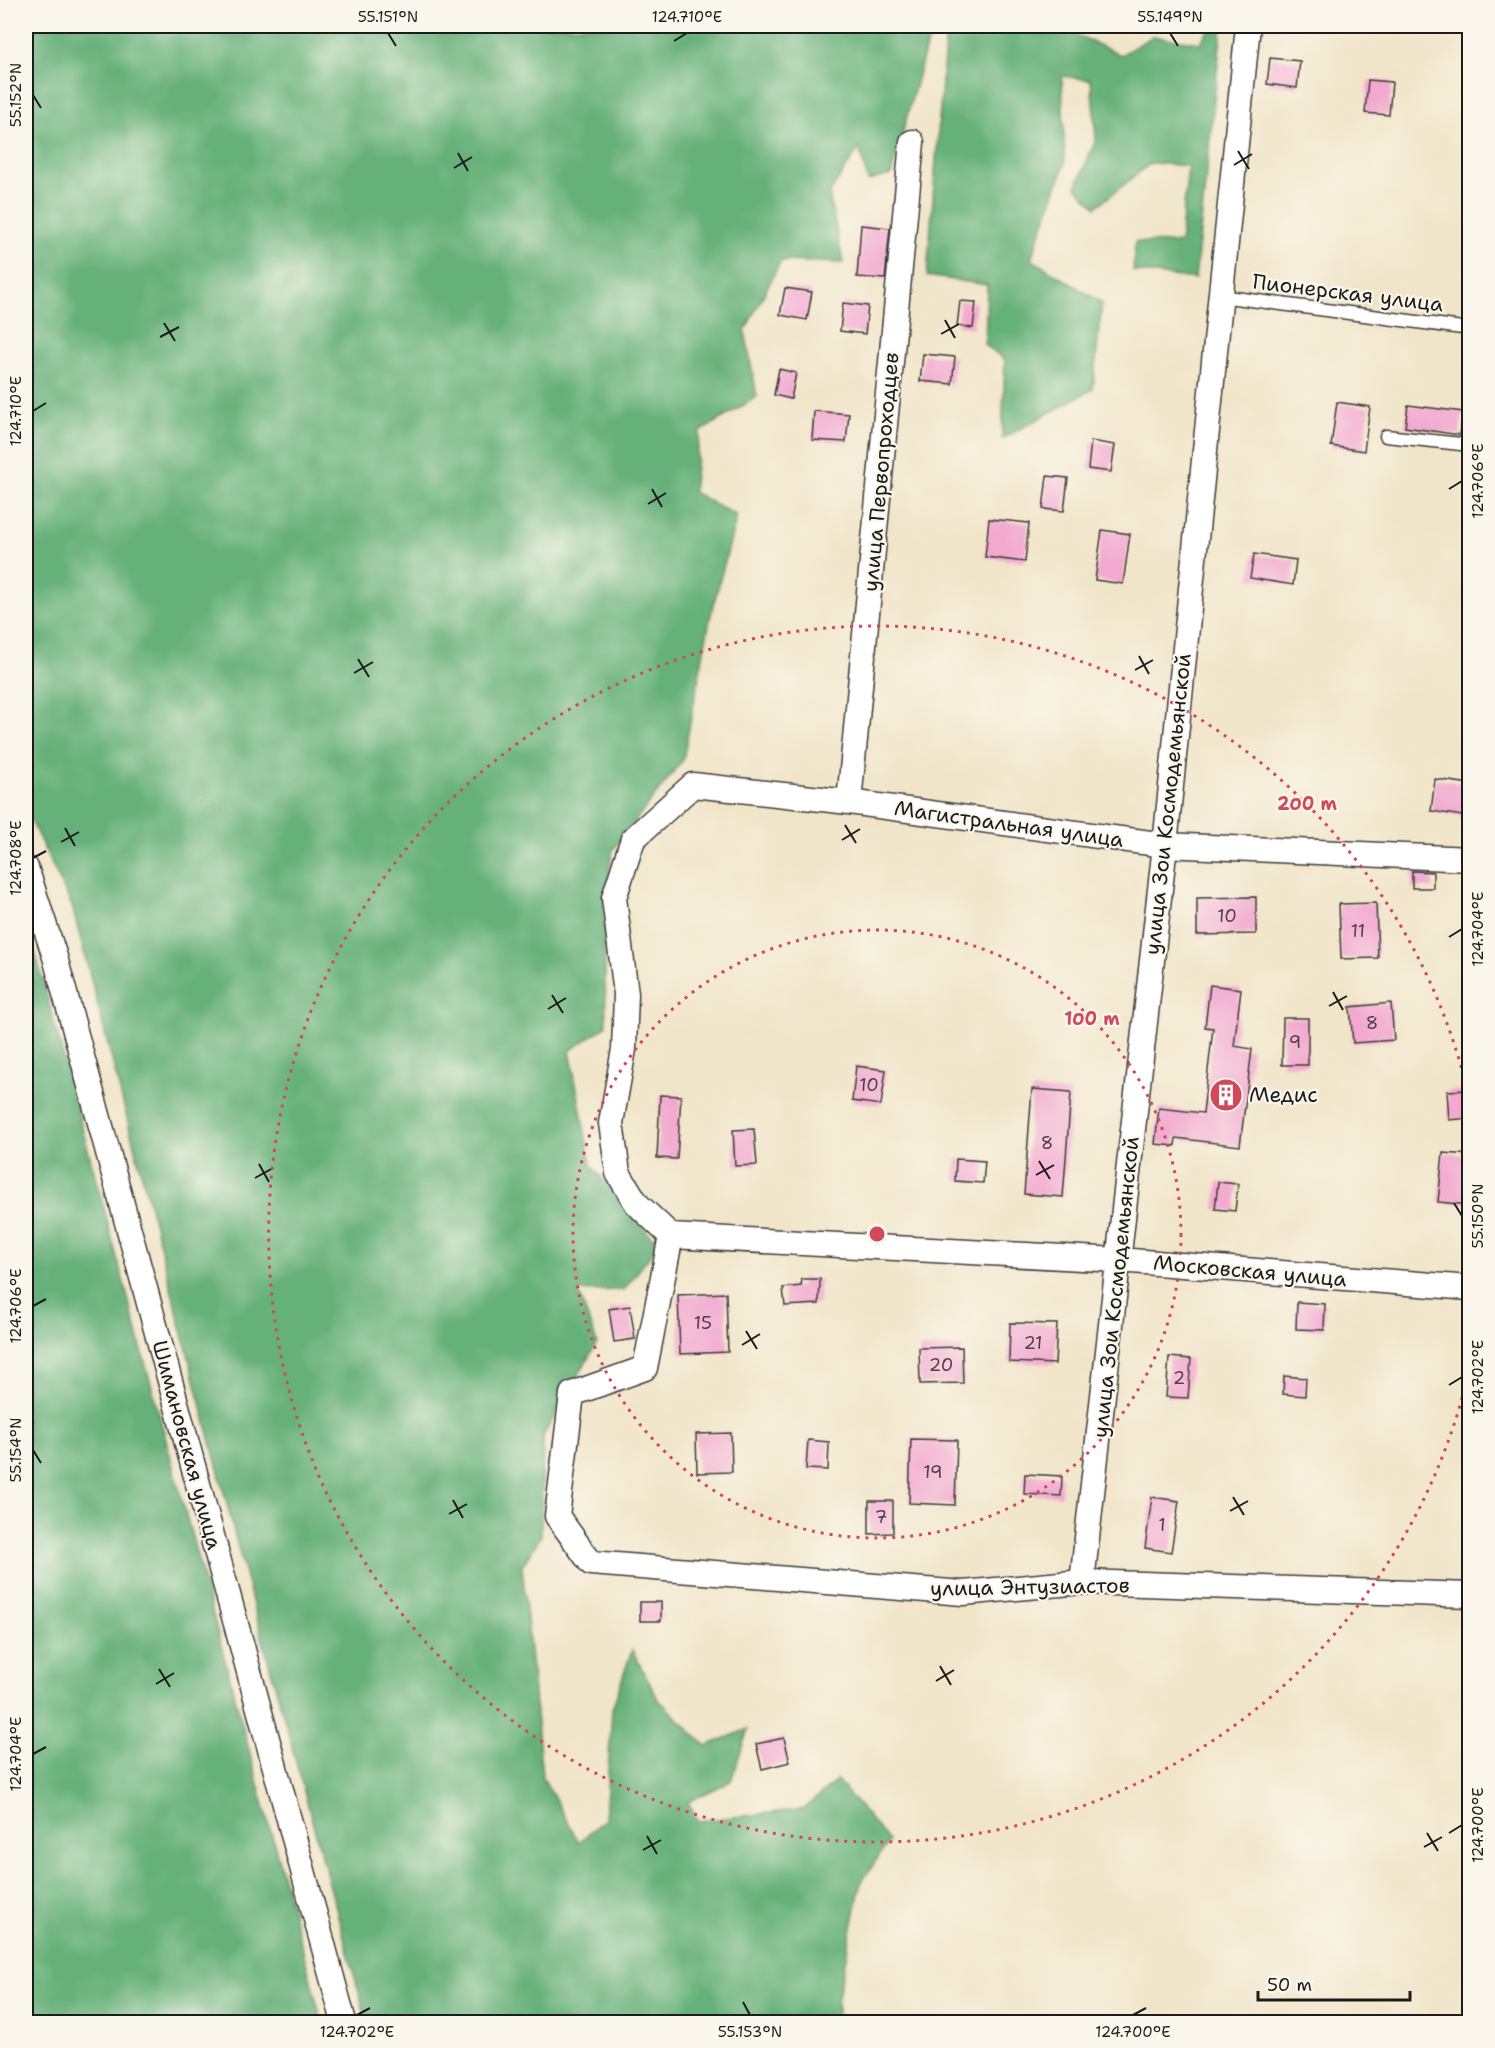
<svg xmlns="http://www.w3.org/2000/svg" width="1495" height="2048" font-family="'Shantell Sans',sans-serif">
	<rect width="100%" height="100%" fill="#fbf7ec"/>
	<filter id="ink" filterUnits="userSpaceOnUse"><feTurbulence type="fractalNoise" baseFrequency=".0167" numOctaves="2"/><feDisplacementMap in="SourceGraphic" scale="12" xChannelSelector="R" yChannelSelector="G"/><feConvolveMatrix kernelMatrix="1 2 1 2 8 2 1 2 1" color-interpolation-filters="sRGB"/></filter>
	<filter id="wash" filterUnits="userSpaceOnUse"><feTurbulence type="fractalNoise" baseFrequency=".008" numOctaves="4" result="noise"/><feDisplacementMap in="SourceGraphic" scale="24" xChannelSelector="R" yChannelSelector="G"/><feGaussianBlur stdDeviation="1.35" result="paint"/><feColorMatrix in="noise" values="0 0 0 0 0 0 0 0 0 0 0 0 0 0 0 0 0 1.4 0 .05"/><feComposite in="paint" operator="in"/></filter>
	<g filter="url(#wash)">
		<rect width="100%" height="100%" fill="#f1e5c9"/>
		<path fill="#66b179" stroke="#41664a" stroke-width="1.5" d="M26,26H1065L1062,28L1121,55L1153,36L1200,43L1211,26H1222L1195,279L1133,271L1135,242L1180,243L1188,166L1151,163L1096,207L1076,187L1096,139L1091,80L1062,76L1065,164L1031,259L1102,303L1093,389L1002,439L1005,360L985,345L987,285L927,276L946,29L927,43L891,175L868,181L859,148L829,194L843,263L781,261L745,331L757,397L700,432L693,492L737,516L711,614L683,760L613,849L604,908L606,1026L570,1051L591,1165L658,1245L624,1290L578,1291L597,1343L543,1436L541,1536L522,1566L542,1776L579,1842L605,1819L612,1709L632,1650L658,1699L706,1746L748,1729L731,1781L688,1802L698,1821L804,1809L837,1780L889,1841L861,1883L837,2001L839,2022H367L252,1601L72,906L26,811Z
			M26,918L322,2022H26Z"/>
		<g id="blocks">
			<path fill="#f2a8cf" d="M1270,58L1300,61L1297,88L1267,84Z
				M1368,80L1392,82L1389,115L1365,113Z
				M861,225L890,228L885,279L857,277Z
				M785,288L812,292L807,320L780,315Z
				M960,301L976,302L973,328L957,326Z
				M843,303L868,306L865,334L840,331Z
				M923,354L955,357L952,384L920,381Z
				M779,369L796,373L791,399L774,395Z
				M1337,402L1370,407L1364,451L1331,446Z
				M1408,405L1463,412L1460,435L1405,427Z
				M814,411L849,414L846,442L812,440Z
				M1091,441L1115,445L1111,472L1088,469Z
				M1047,476L1068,478L1064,511L1043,509Z
				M989,519L1029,523L1025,562L985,557Z
				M1102,530L1130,534L1123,584L1095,580Z
				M1254,554L1296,560L1293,585L1250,578Z
				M1435,779L1470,784L1468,817L1431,811Z
				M1412,871L1433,872V888H1412Z
				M1256,897V934L1197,935V898Z
				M1376,903L1378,958L1341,959L1339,904Z
				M1210,985L1241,989L1234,1046L1252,1049L1240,1146L1176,1138L1175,1146L1155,1144L1159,1108L1203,1113L1213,1028L1205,1027Z
				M1391,1003L1394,1040L1353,1043L1350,1007Z
				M1283,1018H1308V1065H1282Z
				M856,1066L886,1070L881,1105L852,1101Z
				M1032,1089L1071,1092L1063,1197L1024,1194Z
				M1470,1090V1118L1449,1120L1447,1091Z
				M660,1095L681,1096L677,1159L657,1158Z
				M754,1129L757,1165L735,1166L733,1130Z
				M1443,1153L1470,1155V1205L1438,1202Z
				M956,1159L985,1161L983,1183L955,1181Z
				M1218,1182L1238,1184L1235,1211L1215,1209Z
				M802,1279H820L819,1304L785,1306L783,1288L801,1286Z
				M726,1293L728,1352L680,1354L678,1295Z
				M1297,1302L1325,1304L1324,1330L1296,1329Z
				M630,1306L635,1339L614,1342L609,1309Z
				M1010,1323L1057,1324L1055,1364L1009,1362Z
				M962,1347L963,1383L920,1384L919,1348Z
				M1169,1357L1191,1359L1188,1398L1166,1397Z
				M1284,1376L1306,1378L1305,1396L1283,1394Z
				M731,1433L732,1472L697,1473L696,1434Z
				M911,1439L957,1440L955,1505L909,1503Z
				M808,1440L829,1442L828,1470L806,1469Z
				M1025,1474L1062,1476L1061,1496L1024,1494Z
				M1152,1497L1179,1501L1171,1552L1145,1548Z
				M869,1501H893V1533L869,1534Z
				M640,1602H661V1621H640Z
				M784,1738L790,1762L762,1769L756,1744Z"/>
		</g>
	</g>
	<g filter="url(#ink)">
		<use href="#blocks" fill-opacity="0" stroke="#3c3a36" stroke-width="1.5"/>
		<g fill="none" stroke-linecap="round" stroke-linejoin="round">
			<defs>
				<path id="lane" d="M1220,296L1470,329
					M1386,436L1470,445"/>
				<path id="street" d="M849,802L912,142
					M1470,859L1165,845L849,802L693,785L633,839L614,898L626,994L624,1049L611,1123L618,1173L637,1204L671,1236L645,1368L572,1394L557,1516L591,1563L963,1593L1082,1582L1470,1595
					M26,868L55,957L344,2022
					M671,1236L1119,1260L1470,1288
					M1082,1582L1165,845L1248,26"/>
			</defs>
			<use href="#lane" stroke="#3c3a36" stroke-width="15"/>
			<use href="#street" stroke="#3c3a36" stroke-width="27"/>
			<use href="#lane" stroke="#fff" stroke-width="12"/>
			<use href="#street" stroke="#fff" stroke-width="24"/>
		</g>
	</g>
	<path fill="none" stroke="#1c1c1c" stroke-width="2" d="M388,33L396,46M1170,33L1178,46M674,41L687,33M33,95L41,108M1238,151L1249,169M458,153L468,171M1234,165L1252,154M454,168L472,157M945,320L955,338M164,323L175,341M941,334L959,324M160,337L179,327M33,411L46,403M652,489L662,507M1449,489L1462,481M648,504L666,493M1139,656L1149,674M358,659L369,677M1135,670L1153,660M354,673L373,662M845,825L856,843M65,828L75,846M842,840L860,829M61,842L79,832M33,858L46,851M1449,937L1462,929M1333,992L1343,1010M552,995L563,1013M1329,1006L1347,996M548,1009L566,998M1039,1161L1050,1179M259,1164L269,1182M1036,1175L1054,1165M255,1178L273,1168M1454,1203L1462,1216M33,1306L46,1299M746,1331L757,1349M742,1345L760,1334M1449,1385L1462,1377M33,1450L41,1463M1233,1497L1244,1515M453,1500L463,1518M1230,1511L1248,1501M449,1514L467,1504M940,1666L951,1685M159,1669L170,1687M936,1681L954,1670M156,1684L174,1673M33,1754L46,1747M1427,1833L1438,1851M1449,1833L1462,1825M647,1836L657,1854M1424,1847L1442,1837M643,1850L661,1840M743,2002L750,2015M357,2015L370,2008M1133,2015L1146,2008"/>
	<g fill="none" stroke="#d1495b" stroke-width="3" stroke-dasharray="3 6">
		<circle cx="877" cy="1234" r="304"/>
		<path d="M1469 1371A608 608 0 1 1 1469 1097"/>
	</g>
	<defs>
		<symbol id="building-disc" viewBox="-11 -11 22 22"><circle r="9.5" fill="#d1495b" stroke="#fbf7ec"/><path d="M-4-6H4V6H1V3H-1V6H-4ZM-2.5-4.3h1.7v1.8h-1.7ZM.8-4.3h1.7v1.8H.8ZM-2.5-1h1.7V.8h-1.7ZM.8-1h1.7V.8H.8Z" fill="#fff"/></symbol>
	</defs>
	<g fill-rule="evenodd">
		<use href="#building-disc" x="1207" y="1076" width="38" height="38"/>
	</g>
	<g text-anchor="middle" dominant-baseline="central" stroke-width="4.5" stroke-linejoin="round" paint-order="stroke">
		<g font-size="18" fill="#523f49">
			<text x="1227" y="916">10</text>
			<text x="1358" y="931">11</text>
			<text x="1372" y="1023">8</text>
			<text x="1295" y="1042">9</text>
			<text x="869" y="1085">10</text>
			<text x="1047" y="1143">8</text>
			<text x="703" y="1323">15</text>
			<text x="1033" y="1343">21</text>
			<text x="941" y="1365">20</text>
			<text x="1179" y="1378">2</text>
			<text x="933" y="1472">19</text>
			<text x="881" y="1517">7</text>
			<text x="1162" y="1525">1</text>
		</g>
		<g font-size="21" fill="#1c1c1c" stroke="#fbf7ec">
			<text transform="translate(1348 293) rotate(7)">Пионерская улица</text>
			<text transform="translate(881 472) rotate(-85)">улица Первопроходцев</text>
			<text transform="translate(1168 804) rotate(-84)">улица Зои Космодемьянской</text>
			<text transform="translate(1009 824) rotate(8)">Магистральная улица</text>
			<text transform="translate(1250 1271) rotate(5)">Московская улица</text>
			<text transform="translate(1116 1287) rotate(-84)">улица Зои Космодемьянской</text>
			<text transform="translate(187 1445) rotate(75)">Шимановская улица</text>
			<text transform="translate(1030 1587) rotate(-1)">улица Энтузиастов</text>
		</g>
		<g font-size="21" fill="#1c1c1c" stroke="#fbf7ec" text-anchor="start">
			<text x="1249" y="1095">Медис</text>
		</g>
	</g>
	<circle cx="877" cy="1234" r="9" fill="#d1495b" stroke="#fbf7ec" stroke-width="3"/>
	<g font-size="18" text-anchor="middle" font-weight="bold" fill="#d1495b" stroke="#fbf7ec" stroke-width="4.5" stroke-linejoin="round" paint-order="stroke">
		<text x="1307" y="810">200 m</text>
		<text x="1092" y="1025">100 m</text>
	</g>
	<rect width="1495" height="2048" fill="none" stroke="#fbf7ec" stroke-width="66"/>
	<path d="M1258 1991v9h152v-9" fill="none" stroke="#1c1c1c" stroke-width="3"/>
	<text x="1267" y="1991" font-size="18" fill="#1c1c1c" stroke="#fbf7ec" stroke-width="4.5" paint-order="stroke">50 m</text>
	<rect x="33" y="33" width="1429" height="1982" fill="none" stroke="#1c1c1c" stroke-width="2"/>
	<g font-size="15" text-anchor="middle" fill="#1c1c1c">
		<text x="388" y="22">55.151°N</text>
		<text x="687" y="22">124.710°E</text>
		<text x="1170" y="22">55.149°N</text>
		<text transform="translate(16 95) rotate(-90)" y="5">55.152°N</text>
		<text transform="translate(16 411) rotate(-90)" y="5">124.710°E</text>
		<text transform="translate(1478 481) rotate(-90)" y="5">124.706°E</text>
		<text transform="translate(16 858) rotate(-90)" y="5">124.708°E</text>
		<text transform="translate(1478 929) rotate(-90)" y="5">124.704°E</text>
		<text transform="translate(1478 1216) rotate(-90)" y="5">55.150°N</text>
		<text transform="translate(16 1306) rotate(-90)" y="5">124.706°E</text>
		<text transform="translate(1478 1377) rotate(-90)" y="5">124.702°E</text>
		<text transform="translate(16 1450) rotate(-90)" y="5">55.154°N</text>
		<text transform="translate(16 1754) rotate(-90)" y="5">124.704°E</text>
		<text transform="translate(1478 1825) rotate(-90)" y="5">124.700°E</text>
		<text x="357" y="2037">124.702°E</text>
		<text x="750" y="2037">55.153°N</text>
		<text x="1133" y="2037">124.700°E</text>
	</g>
</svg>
